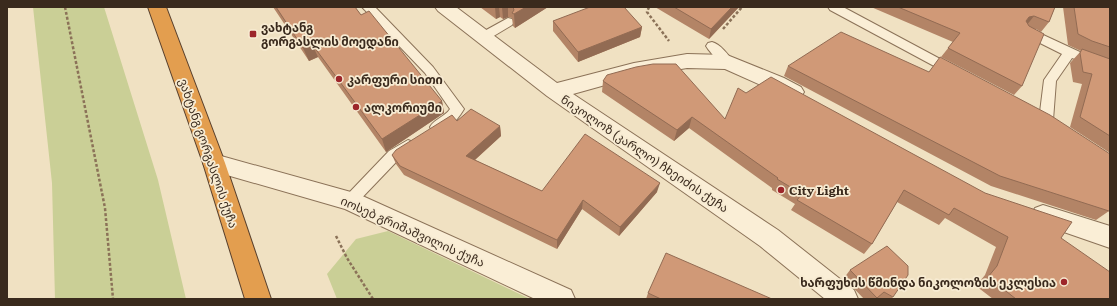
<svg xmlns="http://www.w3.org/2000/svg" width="1117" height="306" font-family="Literata,'Noto Sans Georgian',serif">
	<rect width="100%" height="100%" fill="#f0e1c2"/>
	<path fill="#cacf96" d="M33,7H104L158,180L186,299H55L52,183Z
		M388,231L530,299H337L327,274L356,239Z"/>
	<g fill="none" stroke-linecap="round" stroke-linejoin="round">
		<defs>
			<path id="lane" d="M362,7H375L433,67L464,109C458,119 446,135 432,131L430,127C434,119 445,117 450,109L425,73Z
				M828,7H843L957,68L959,71L957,74L953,76L949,74L830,10Z
				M508,18L512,19L514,22L512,25L487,40L483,41L479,40L477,37L479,34Z
				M1026,27L1082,53L1110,61V71L1072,58L1056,81L1053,120L1051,124L1046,125L1041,124L1039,120L1044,80L1062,54L1022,34L1020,31L1022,28Z
				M712,42C720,44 729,55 733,62L731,65C721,68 714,56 708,49L706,46L708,43Z
				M408,140L413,142L415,146L413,150L399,159L355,205L350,207L345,205L343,201L345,197L389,151Z"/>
			<path id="street" d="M435,7H456L557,83L634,63L687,54L727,55L784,78L801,87L804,92L801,97L794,100L725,69L687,68L634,77L573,94L778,230L854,290L858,299H825L760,246L547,96L438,11Z
				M214,154L358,194L571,290L575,299H535L345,209L206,169L203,163L206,157Z
				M1043,205L1110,226V248L1035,222L1031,215L1035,208Z"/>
			<path id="highway" d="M148,7H166L225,163L271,299H245L203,163Z"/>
		</defs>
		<use href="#lane" stroke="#8b7258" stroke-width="2"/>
		<use href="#street" stroke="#8b7258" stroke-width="2"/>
		<use href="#highway" stroke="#59402d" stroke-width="2"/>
		<path stroke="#8b7258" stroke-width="2.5" stroke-dasharray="3 2" stroke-linecap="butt" d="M65,7L105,208L113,299
			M649,7L647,12L669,41
			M723,29L742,7
			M336,236L347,258L373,299"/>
		<use href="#lane" fill="#faeed6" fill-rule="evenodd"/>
		<use href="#street" fill="#faeed6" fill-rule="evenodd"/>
		<use href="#highway" fill="#e39e4f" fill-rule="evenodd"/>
	</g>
	<path fill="#b38466" d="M273,7H355L361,15L442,101L444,113L386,152L318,57L309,61Z
		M480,7H548L515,28L513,26L512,18L508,17L503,19L500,17L496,19Z
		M655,7H739L709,39Z
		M871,7H1055L1049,22L1041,32L1036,29L1022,86L1014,95L941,57L953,42Z
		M1063,7H1110V153L1070,127L1082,84L1073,82L1070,63L1081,51L1068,45Z
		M553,21L642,27L640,37L578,62L553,31Z
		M788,66L1109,211L1096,220L991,186L784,76Z
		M603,81L725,119L746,93L1061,238L1110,299H993L976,286L985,275L996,247L945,218L939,225L897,202L872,244L864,254L791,210L795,204L772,190V188L689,128L674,141L602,92Z
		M457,121L500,126L501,136L475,160L542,191L657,192L619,236L582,209L557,249L404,175L396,164L392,155Z
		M850,270L893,297L891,299H864L844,278Z
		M648,293L772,299H646Z"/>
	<path fill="#926b53" d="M495,7H499L500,17L496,19Z
		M502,7H508V17L503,19Z
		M526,7H548L515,28L514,14Z
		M732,7H739L709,39L711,29Z
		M1034,16L1026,26L1022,27L1029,17Z
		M642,27L640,37L578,62V52Z
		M312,44L318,57L309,61L303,48Z
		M442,101L444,113L386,152L382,139Z
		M692,117L689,128L674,141L677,130Z
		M500,126L501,136L468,166L466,156Z
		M660,183L657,192L619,236L620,227Z
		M583,200L582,209L557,249V240Z"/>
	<path fill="#d09977" stroke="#926b53" d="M276,7H355L361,15L369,11L442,101L382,139L312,44L303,48Z
		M513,7H526L514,14L512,13L514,10Z
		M590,7H624L642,27L578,52L553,21Z
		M674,7H732L711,29Z
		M898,7H1055L1049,22L1034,16L1029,17L1026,21L1029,26L1044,34L1022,86L948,48L960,33Z
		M1074,7H1110V47L1092,41L1078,34Z
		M841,32L929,72L940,57L1050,115L1110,154V210L1109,211L1000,176L788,66Z
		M1082,49L1110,59V136L1080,117L1092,74L1083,72L1080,53Z
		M653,64H676L725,119L738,88L746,93L771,77L985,193L1072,222L1061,238L1110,272V299H1016L988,277L997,266L1008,237L954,208L949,215L904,190L872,244L797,200L802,194L777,179L778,178L692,117L677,130L603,81L607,75L636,67Z
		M471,109L500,126L466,156L542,191L585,134L660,183L620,227L583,200L557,240L400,166L392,155L396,150L452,115L457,121Z
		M887,246L908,266V275L893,297L884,292L877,298L850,270Z
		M666,253L772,299H661L648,293Z"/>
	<g fill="#9d262a" stroke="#f7ebd2" stroke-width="1.5">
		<rect x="249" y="30" width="8" height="8" rx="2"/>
		<circle cx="339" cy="79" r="4"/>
		<circle cx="356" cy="107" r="4"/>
		<circle cx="781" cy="190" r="4"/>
		<circle cx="1064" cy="282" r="4"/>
	</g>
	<g text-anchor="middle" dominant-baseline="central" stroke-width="3.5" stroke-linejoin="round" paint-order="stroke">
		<g font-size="12" font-weight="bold" fill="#3a2a1d" stroke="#f7ebd2" text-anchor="start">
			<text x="261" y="27">ვახტანგ<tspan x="261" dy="14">გორგასლის მოედანი</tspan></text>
			<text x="347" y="79">კარფური სითი</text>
			<text x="364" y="107">ალკორიუმი</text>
			<text x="789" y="190">City Light</text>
			<text x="1056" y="282" text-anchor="end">ხარფუხის წმინდა ნიკოლოზის ეკლესია</text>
		</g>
		<g font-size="12" fill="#3a2a1d" stroke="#f7ebd2">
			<text transform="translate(209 153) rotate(71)">ვახტანგ გორგასლის ქუჩა</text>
			<text transform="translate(645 153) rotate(34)">ნიკოლოზ (კარლო) ჩხეიძის ქუჩა</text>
			<text transform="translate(413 231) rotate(24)">იოსებ გრიშაშვილის ქუჩა</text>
		</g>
	</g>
	<rect width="1117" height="306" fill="none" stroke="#3a2a1d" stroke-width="16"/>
</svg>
